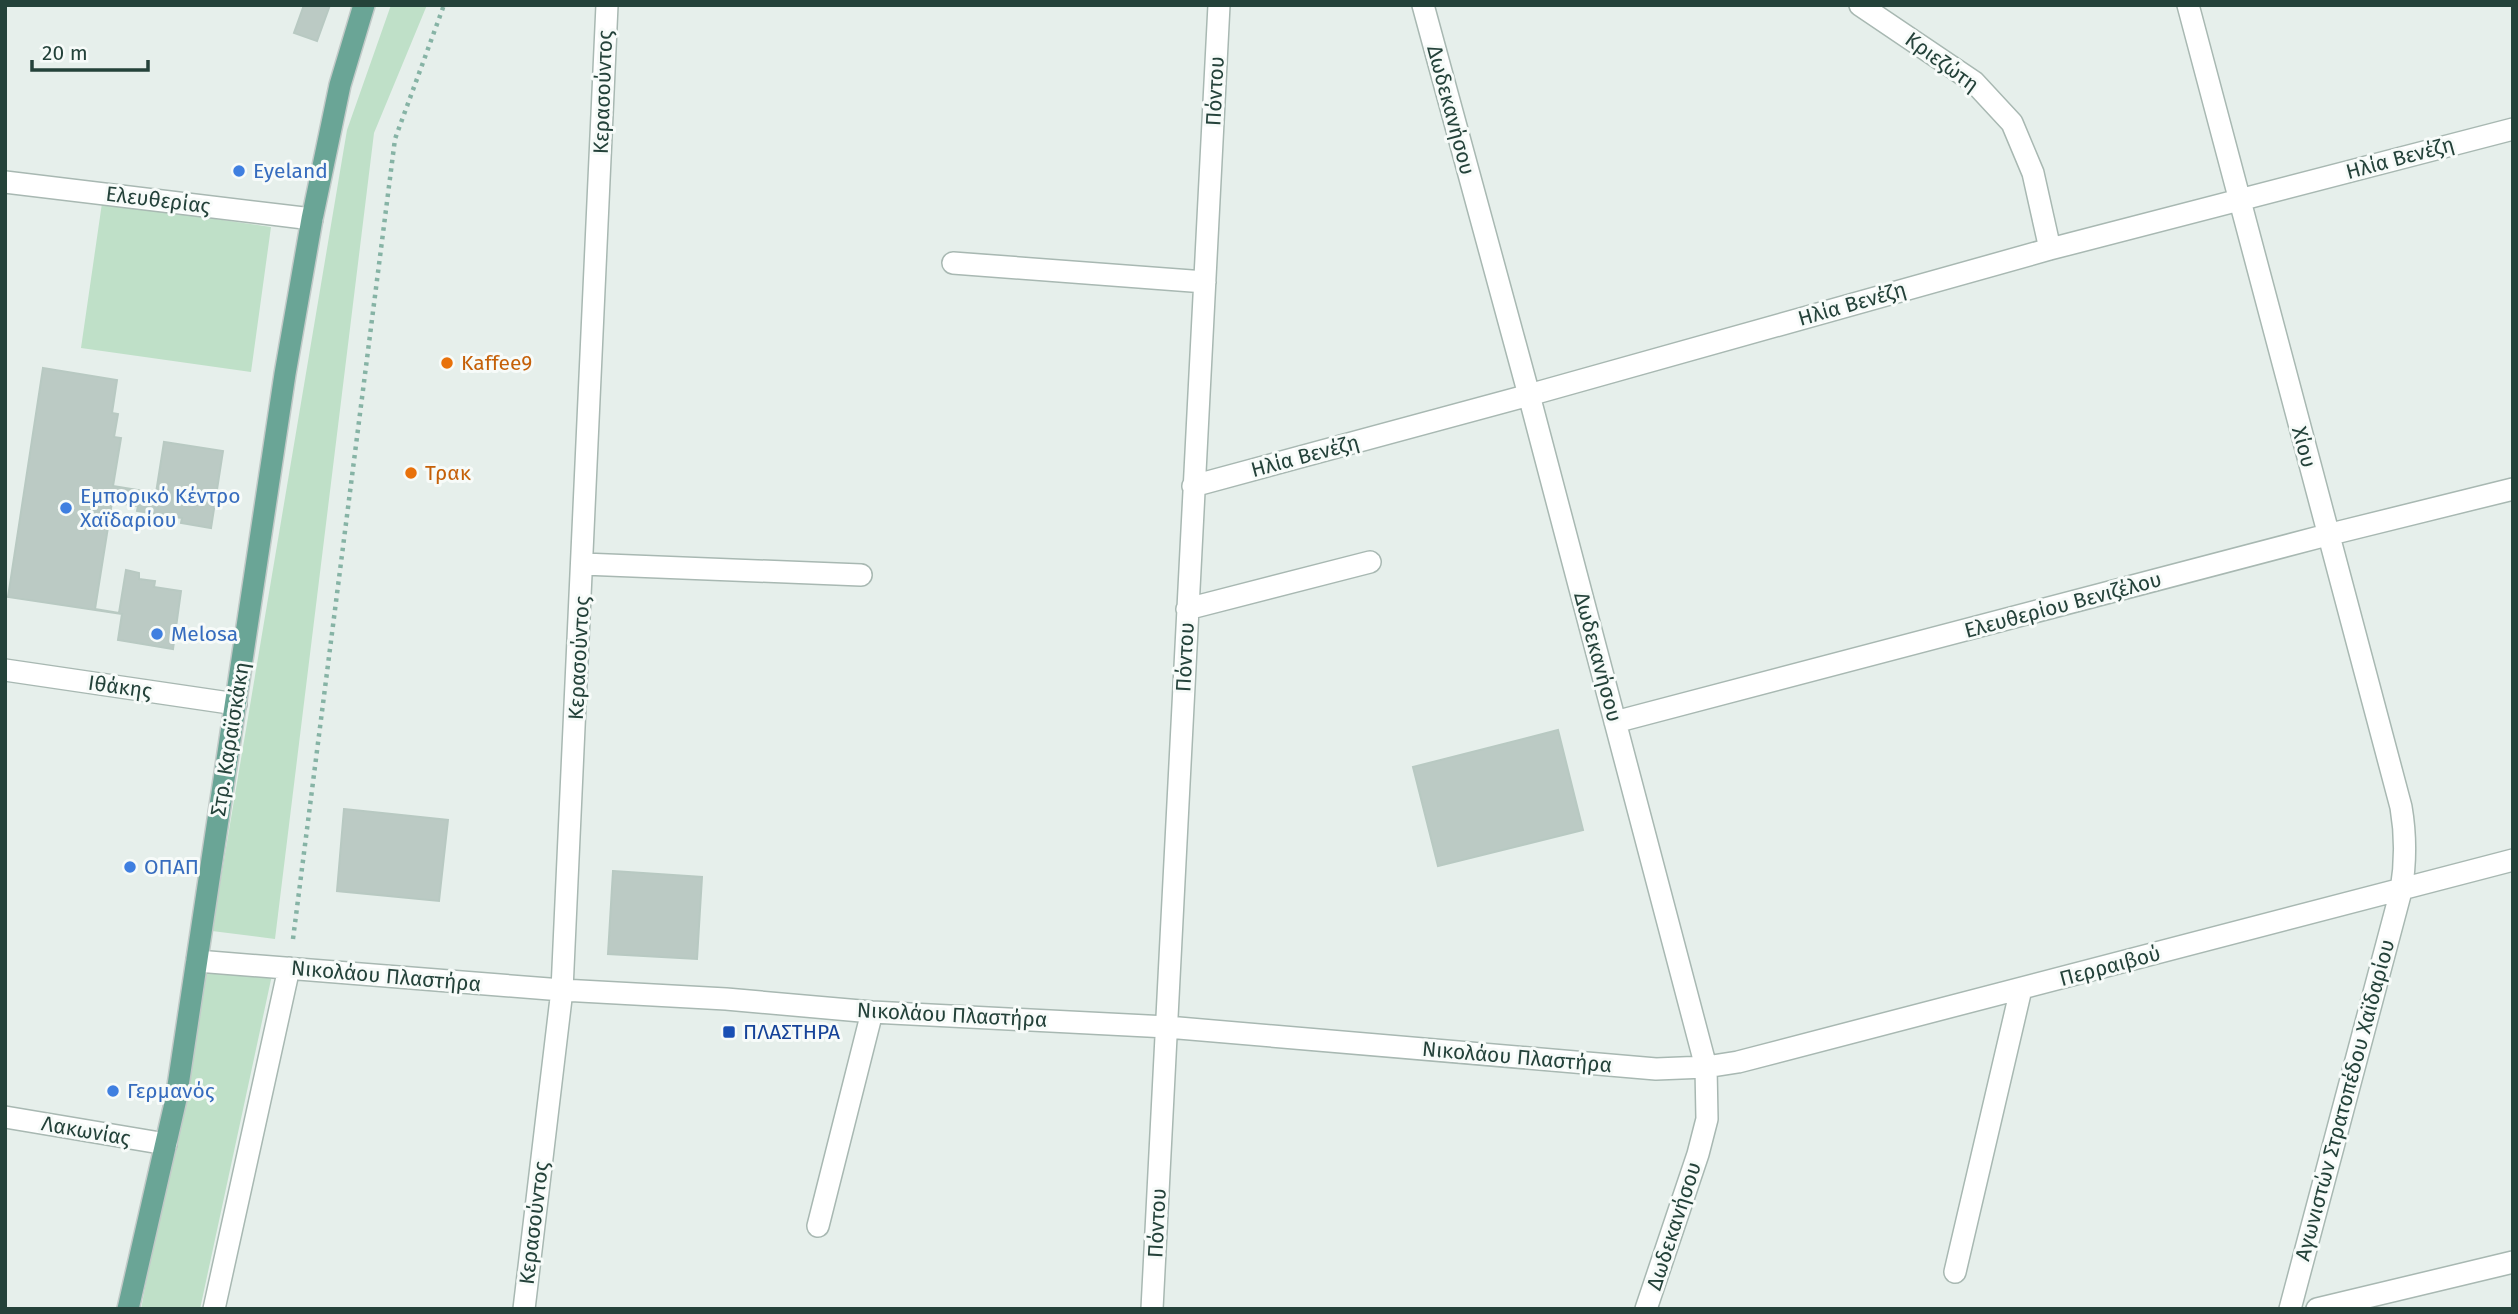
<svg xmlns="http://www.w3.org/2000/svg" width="2518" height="1314" font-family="'Fira Sans',sans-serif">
	<rect width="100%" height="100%" fill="#e6efeb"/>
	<path fill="#bfe0c8" d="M391,5H427L374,133L275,939L212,931L347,130Z
		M102,203L271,227L251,372L81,348Z
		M205,970L272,975L200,1309H141Z"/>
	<path fill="#bbcac4" stroke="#b8c9c2" stroke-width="2" d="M304,5H330L317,41L294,33Z
		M43,368L117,380L112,413L118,414L114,437L121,438L113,486L156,493L164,442L223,451L211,528L181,523L182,518L137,511L138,506L112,502L95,609L119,613L126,570L139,573V579L155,581L154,587L181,591L173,649L118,640L122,614L8,597Z
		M1558,730L1583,830L1438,866L1413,767Z
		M344,809L448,820L439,901L337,891Z
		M613,871L702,877L697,959L608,954Z"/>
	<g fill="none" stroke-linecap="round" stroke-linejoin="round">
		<defs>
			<path id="minor" d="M1423,5L1529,395L1706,1067L1707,1119L1698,1154L1646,1309
				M1860,5L1974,82L2012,123L2033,173L2050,249
				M2188,5L2401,807C2406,836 2406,861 2401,891L2290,1309
				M5,182L312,219
				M953,263L1205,282
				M1193,486L1529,395L2050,249L2513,129
				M583,564L861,575
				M1187,609L1370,562
				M5,670L236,704
				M1615,722L2327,535L2513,489
				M197,961L562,990L726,999L872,1012L1167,1027L1656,1069L1706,1067L1738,1062L2513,860
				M5,1117L166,1144
				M818,1226L872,1012
				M1955,1272L2021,989
				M214,1309L289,968
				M524,1309L562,990L607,5
				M1152,1309L1219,5
				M2317,1309L2513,1262"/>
			<path id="major" d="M128,1309L176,1099L285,374L312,219L340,85L364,5"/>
		</defs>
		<use href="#minor" stroke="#a8b8b2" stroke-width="24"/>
		<use href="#major" stroke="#c2cac8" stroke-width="24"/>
		<path stroke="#86b3a5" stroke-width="4.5" stroke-dasharray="3.5 5" stroke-linecap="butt" d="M293,939L395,139L444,5"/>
		<use href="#minor" stroke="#fff" stroke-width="21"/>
		<use href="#major" stroke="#6aa596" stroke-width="21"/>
	</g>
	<g fill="#3f7fe0" stroke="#f7fbf9" stroke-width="2.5">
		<circle cx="239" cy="171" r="7"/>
		<circle cx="66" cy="508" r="7"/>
		<circle cx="157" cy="634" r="7"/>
		<circle cx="130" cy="867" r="7"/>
		<circle cx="113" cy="1091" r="7"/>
	</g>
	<g fill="#e8710a" stroke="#f7fbf9" stroke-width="2.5">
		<circle cx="447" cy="363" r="7"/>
		<circle cx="411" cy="473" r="7"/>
	</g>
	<rect fill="#1a4fb4" stroke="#f7fbf9" stroke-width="2.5" x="722" y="1025" width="14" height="14" rx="3.5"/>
	<g text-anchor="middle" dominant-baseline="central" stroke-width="6" stroke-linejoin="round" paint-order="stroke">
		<g font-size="21" fill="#24423a" stroke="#f7fbf9">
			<text transform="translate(1942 62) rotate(36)">Κριεζώτη</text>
			<text transform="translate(1215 91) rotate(-87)">Πόντου</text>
			<text transform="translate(603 92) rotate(-88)">Κερασούντος</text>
			<text transform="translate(1451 110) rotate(75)">Δωδεκανήσου</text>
			<text transform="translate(2400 158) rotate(-15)">Ηλία Βενέζη</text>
			<text transform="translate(158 200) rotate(7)">Ελευθερίας</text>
			<text transform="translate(1852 304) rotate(-16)">Ηλία Βενέζη</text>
			<text transform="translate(2304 447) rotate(75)">Χίου</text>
			<text transform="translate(1305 456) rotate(-15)">Ηλία Βενέζη</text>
			<text transform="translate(2063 605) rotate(-15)">Ελευθερίου Βενιζέλου</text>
			<text transform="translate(1185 657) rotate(-87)">Πόντου</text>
			<text transform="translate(1598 657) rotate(75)">Δωδεκανήσου</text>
			<text transform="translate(579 658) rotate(-87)">Κερασούντος</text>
			<text transform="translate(120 687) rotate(8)">Ιθάκης</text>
			<text transform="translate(230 739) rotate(-81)">Στρ. Καραϊσκάκη</text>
			<text transform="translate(2110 966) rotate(-15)">Περραιβού</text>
			<text transform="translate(386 976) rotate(5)">Νικολάου Πλαστήρα</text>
			<text transform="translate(952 1015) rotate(3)">Νικολάου Πλαστήρα</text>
			<text transform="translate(1517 1057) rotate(5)">Νικολάου Πλαστήρα</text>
			<text transform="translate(2345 1100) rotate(-75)">Αγωνιστών Στρατοπέδου Χαϊδαρίου</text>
			<text transform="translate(86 1131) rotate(10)">Λακωνίας</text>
			<text transform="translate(534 1223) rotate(-83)">Κερασούντος</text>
			<text transform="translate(1157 1223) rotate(-87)">Πόντου</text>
			<text transform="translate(1674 1226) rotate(-72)">Δωδεκανήσου</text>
		</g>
		<g font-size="21" fill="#366cbe" stroke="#f7fbf9" text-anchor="start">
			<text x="253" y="171">Eyeland</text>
			<text x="80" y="496">Εμπορικό Κέντρο<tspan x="80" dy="24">Χαϊδαρίου</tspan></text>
			<text x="171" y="634">Melosa</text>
			<text x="144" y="867">ΟΠΑΠ</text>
			<text x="127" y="1091">Γερμανός</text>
		</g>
		<g font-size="21" fill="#c56008" stroke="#f7fbf9" text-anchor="start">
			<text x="461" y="363">Kaffee9</text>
			<text x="425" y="473">Τρακ</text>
		</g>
		<g font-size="21" fill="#164399" stroke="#f7fbf9" text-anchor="start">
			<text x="743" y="1032">ΠΛΑΣΤΗΡΑ</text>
		</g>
	</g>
	<rect width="2518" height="1314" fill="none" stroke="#24423a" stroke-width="14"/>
	<path d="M32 60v10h116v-10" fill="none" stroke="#24423a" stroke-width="3.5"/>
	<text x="42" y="60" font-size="21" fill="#24423a" stroke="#f7fbf9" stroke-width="5" paint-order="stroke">20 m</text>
</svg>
